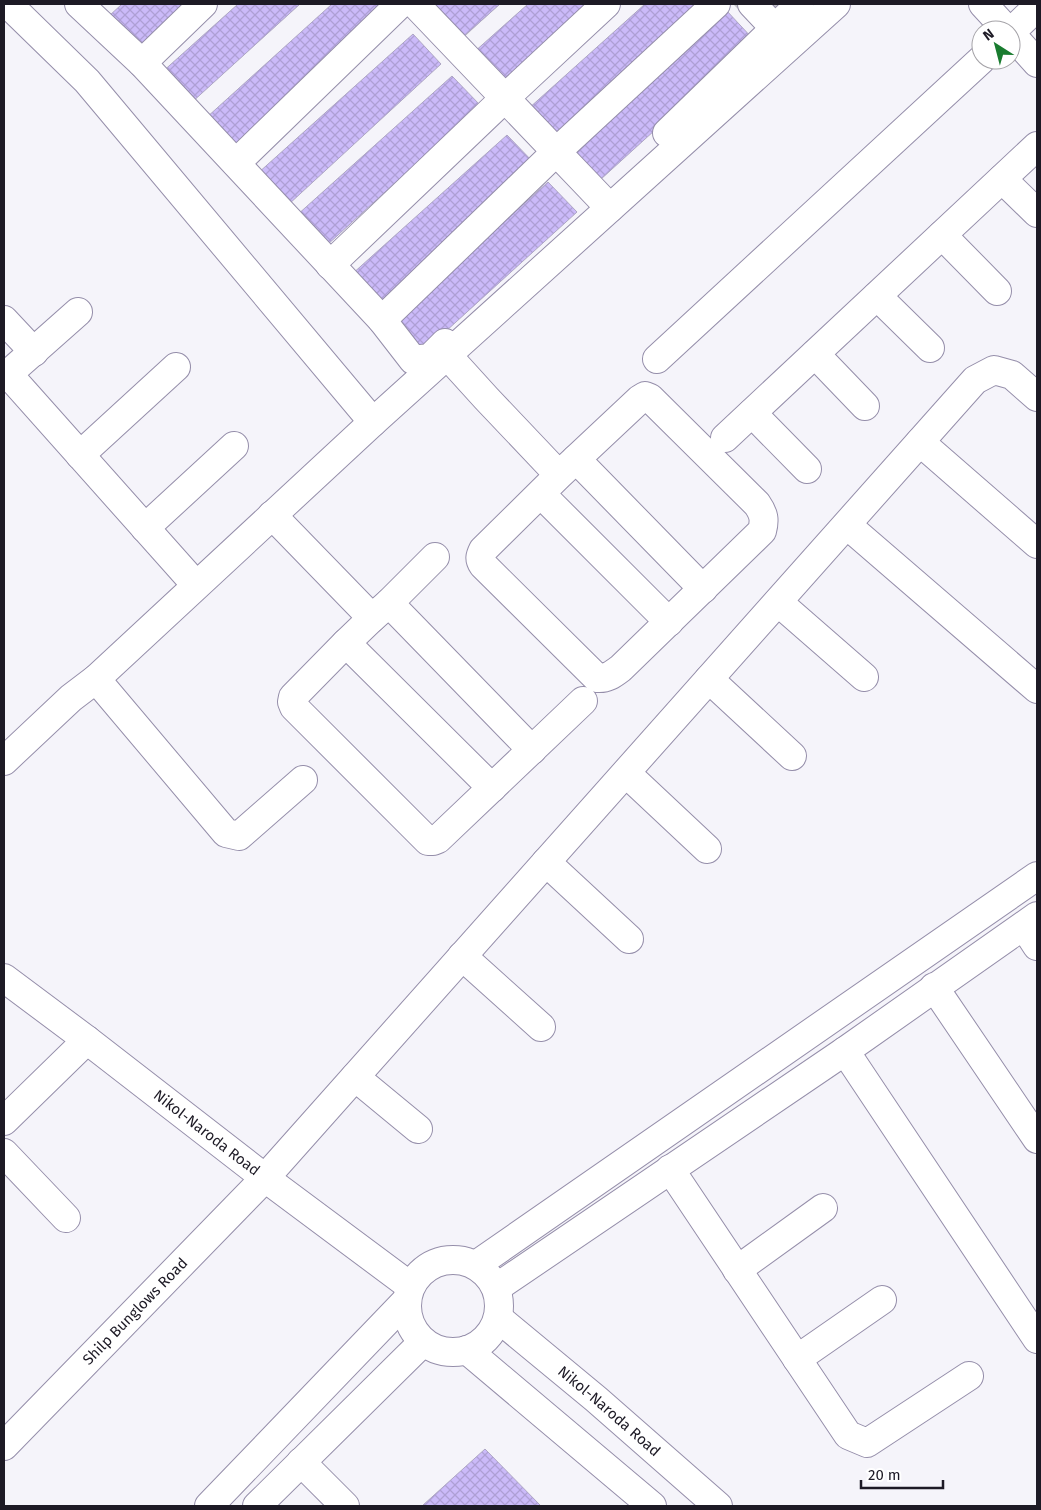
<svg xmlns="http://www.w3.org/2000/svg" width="1041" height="1510" font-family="'Fira Sans',sans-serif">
	<defs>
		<pattern id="building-cross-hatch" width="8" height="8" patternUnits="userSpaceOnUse" patternTransform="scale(1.25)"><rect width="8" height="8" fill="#cbbaf9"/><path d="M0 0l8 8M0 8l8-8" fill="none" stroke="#ae9fd5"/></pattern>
	</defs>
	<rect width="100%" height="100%" fill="#f5f4fa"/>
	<path fill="#0003" d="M124,4H185L109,17Z
		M240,4H300L174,118L146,89Z
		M439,4H500L448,52L419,23Z
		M530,4H590L474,54Z
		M733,4H792L761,32Z
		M485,1451L540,1506H424Z"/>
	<path fill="url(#building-cross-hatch)" stroke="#aea7c4" d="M122,4H185L139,46L109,16Z
		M238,4H300L190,104L160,74Z
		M332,4H386L236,148L206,118Z
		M437,4H500L463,37L433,7Z
		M528,4H590L503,83L473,53Z
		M645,4H707L558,139L528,109Z
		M726,10L754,40L600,180L570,150Z
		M413,34L441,64L288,205L257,174Z
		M452,76L480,105L326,246L296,216Z
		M507,135L535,164L382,305L351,275Z
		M548,182L577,212L423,352L393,322Z
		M485,1449L541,1506H487L486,1505L484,1506H422Z"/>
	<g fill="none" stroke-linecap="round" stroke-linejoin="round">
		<defs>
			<g id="minor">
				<path d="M8,4L87,81L373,422"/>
				<path d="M79,4L142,63L382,320L413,360L430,358L445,343"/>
				<path d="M415,4L610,208"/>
				<path d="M752,4L786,40"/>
				<path d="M983,4L1007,30"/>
				<path d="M1011,32L1037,7"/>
				<path d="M1011,34L1037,63"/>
				<path d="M142,63L203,4"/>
				<path d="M667,133L800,4"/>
				<path d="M236,163L400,4"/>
				<path d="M1002,179L1037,213"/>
				<path d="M942,235L997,291"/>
				<path d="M330,265L505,98L606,4"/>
				<path d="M877,296L930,348"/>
				<path d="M78,312L8,374L196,585"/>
				<path d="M4,320L34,352"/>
				<path d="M382,320L556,152L716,4"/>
				<path d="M815,354L865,406"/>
				<path d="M447,355L486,398L559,475L483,550C480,556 479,559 483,565L597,678C607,679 613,674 621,668L762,531C765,520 764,514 757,504L650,398L645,396L640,399L559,475"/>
				<path d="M657,359L981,60"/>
				<path d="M752,413L807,469"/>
				<path d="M725,438L1037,146"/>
				<path d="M920,442L1037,544"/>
				<path d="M80,455L176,367"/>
				<path d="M576,459L703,589"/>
				<path d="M541,494L669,622"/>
				<path d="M272,515L372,618L346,643L492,788"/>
				<path d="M847,525L1037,689"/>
				<path d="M145,528L234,446"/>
				<path d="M778,602L864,677"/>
				<path d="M389,603L435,557"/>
				<path d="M372,618L389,603L532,750"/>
				<path d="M346,643L293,697L292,702L294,707L428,841H433L438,839L583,701"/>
				<path d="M96,679L226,833L239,836L303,780"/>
				<path d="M709,679L792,756"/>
				<path d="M4,761L71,698L96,679L373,422L836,4"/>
				<path d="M626,773L707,849"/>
				<path d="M546,862L629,939"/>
				<path d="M1024,926L1037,946"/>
				<path d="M462,956L541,1027"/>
				<path d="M934,987L1037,1139"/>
				<path d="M845,1051L1037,1339"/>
				<path d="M355,1077L418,1129"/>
				<path d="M4,1121L87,1040"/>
				<path d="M4,1153L66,1218"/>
				<path d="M670,1169L848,1435L867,1443L969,1376"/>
				<path d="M476,1265L1037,876"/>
				<path d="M737,1270L823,1208"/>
				<path d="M496,1288L845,1051L1037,916"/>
				<path d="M797,1359L882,1300"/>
				<path id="s1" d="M4,1446L265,1178L975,380L994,370L1012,375L1037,397"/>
				<path d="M301,1462L345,1506"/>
				<path d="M209,1506L406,1301"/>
				<path d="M257,1506L423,1342"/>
			</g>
			<g id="major">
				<path id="s2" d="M4,978L87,1040L265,1178L410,1286"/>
				<circle cx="453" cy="1306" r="46"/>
				<path id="s3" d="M498,1318L596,1399L718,1506"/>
				<path d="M467,1350L652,1506"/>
			</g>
		</defs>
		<use href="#minor" stroke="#958eaa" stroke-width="30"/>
		<use href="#major" stroke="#958eaa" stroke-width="30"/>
		<use href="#minor" stroke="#fff" stroke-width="28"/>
		<use href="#major" stroke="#fff" stroke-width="28"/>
	</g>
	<g text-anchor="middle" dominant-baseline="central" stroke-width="4.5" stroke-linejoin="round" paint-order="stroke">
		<g font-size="15" fill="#1d1a25" stroke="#fff">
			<text stroke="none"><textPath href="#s2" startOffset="255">Nikol-Naroda Road</textPath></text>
			<text stroke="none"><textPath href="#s1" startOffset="188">Shilp Bunglows Road</textPath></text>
			<text stroke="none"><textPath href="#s3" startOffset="145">Nikol-Naroda Road</textPath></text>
		</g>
	</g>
	<rect width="1041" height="1510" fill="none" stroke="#1d1a25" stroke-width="10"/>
	<g transform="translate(996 45) rotate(324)"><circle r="24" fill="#ffffff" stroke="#a5a3a8"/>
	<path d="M0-4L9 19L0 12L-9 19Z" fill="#197c2f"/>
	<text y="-8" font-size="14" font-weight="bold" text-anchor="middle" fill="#1d1a25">N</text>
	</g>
	<path d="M861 1480v8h82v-8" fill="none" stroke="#1d1a25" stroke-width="2.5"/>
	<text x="868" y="1480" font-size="15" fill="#1d1a25" stroke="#ffffff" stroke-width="4" paint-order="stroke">20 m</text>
</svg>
